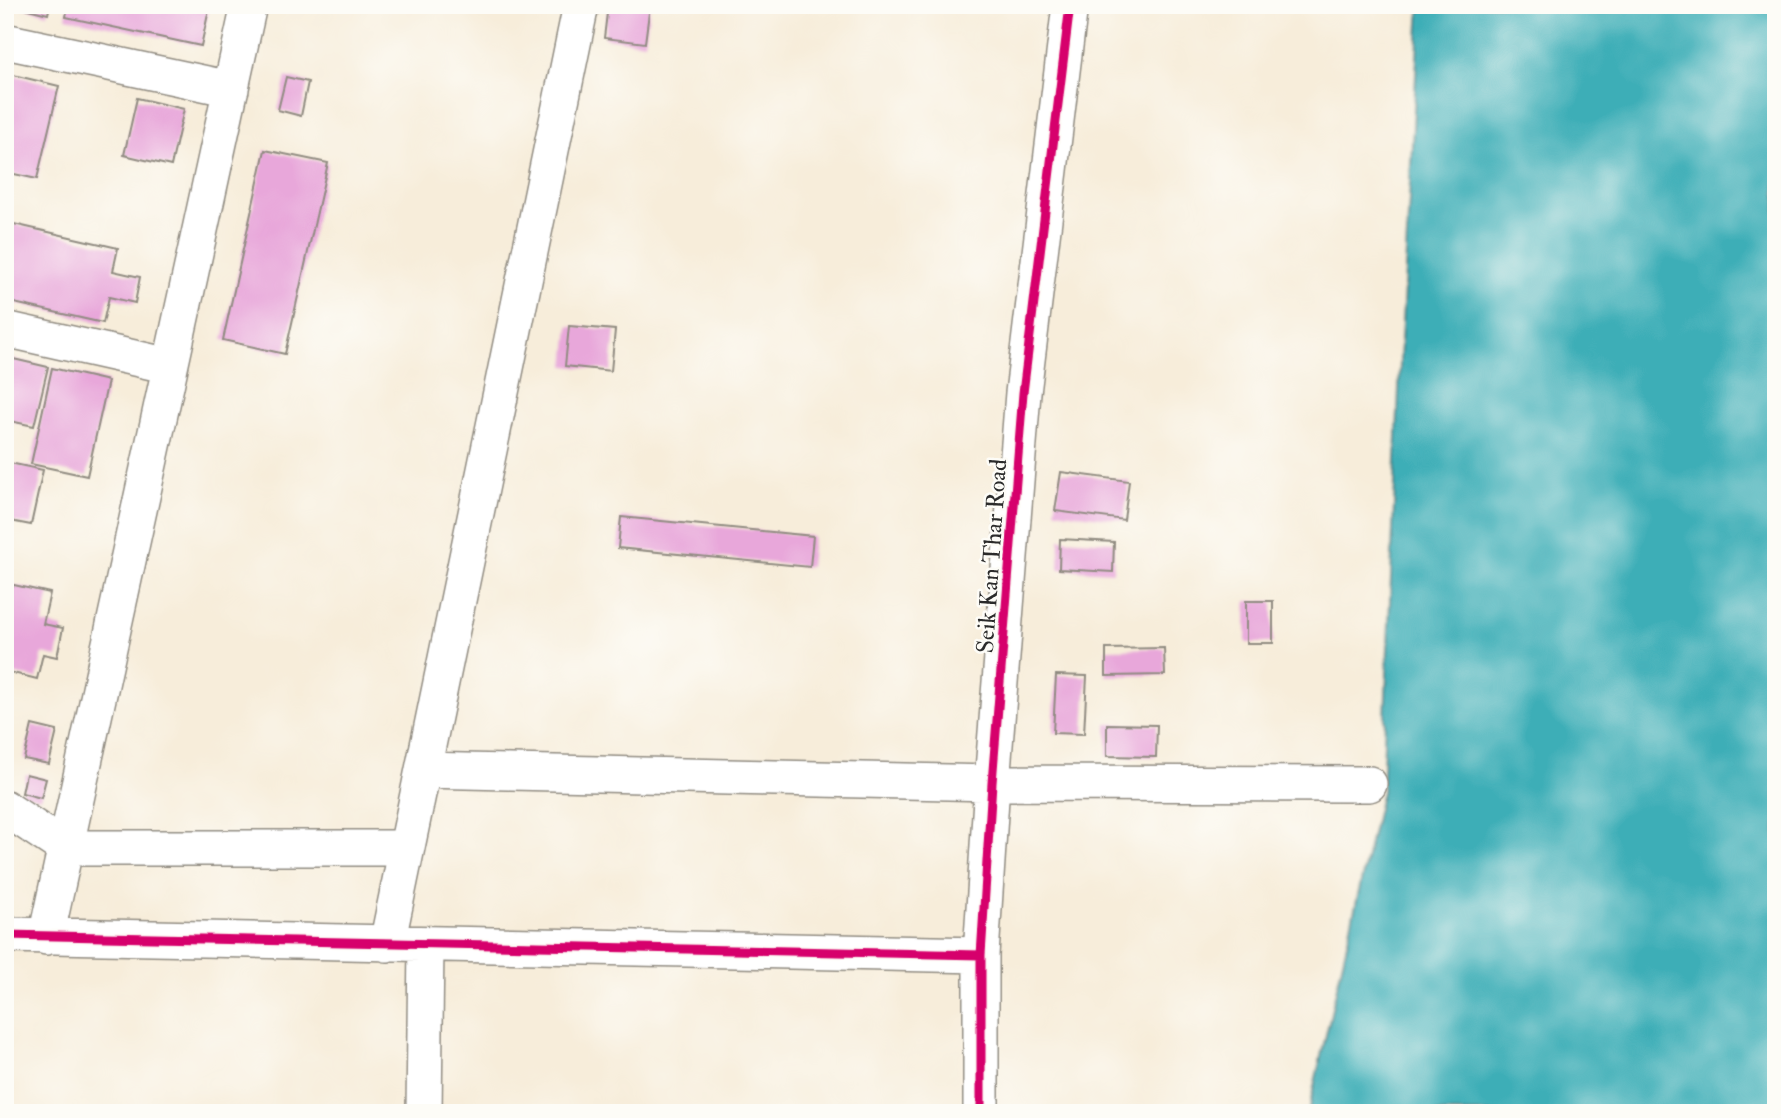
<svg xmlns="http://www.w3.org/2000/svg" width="1781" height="1118" font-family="'IM FELL Double Pica',serif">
	<rect width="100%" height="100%" fill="#fdfcf7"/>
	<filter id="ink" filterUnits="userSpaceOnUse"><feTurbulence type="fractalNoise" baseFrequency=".0143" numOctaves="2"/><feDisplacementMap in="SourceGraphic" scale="14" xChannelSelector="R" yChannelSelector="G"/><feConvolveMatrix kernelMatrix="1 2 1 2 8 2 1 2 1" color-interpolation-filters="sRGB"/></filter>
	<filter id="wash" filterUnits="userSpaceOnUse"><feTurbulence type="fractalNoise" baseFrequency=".00686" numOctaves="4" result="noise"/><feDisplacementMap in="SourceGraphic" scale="28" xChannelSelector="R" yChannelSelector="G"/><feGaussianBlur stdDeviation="1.57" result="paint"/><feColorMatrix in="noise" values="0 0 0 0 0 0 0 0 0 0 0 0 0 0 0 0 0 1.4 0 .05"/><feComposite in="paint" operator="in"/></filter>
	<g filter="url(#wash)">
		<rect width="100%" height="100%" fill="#f7edda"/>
		<path fill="#3daeb7" stroke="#346c71" stroke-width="2" d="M1420,5H1776V1113H1308L1382,791L1401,341Z"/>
		<g id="blocks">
			<path fill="#e8a7da" d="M12,5H50L48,14Z
				M68,5H210L201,46L66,17Z
				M608,5H650L645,43L604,38Z
				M5,73L59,86L37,179L5,172Z
				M286,77L308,82L301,116L278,110Z
				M137,98L184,109L171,166L124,155Z
				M265,150L328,163L285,354L223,340Z
				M5,222L118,248L113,271L140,277L135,303L109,297L103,323L5,301Z
				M569,326L615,330L611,371L565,366Z
				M9,358L48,367L34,426L5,420V374Z
				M52,368L108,381L87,476L31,464Z
				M5,462L43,470L31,525L5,520Z
				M1061,472L1129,481L1124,520L1055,511Z
				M621,517L813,536L810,567L618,548Z
				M1060,539L1114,542L1113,572L1059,569Z
				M5,583L50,593L43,624L63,628L57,657L43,654L37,679L5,671Z
				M1246,601H1273V643H1246Z
				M1164,648L1165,675L1106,676V649Z
				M1056,675L1087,676L1084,734L1053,733Z
				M1107,724L1157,725L1156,757L1107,756Z
				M32,725L57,731L49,764L24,759Z
				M26,774L46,779L41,798L22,793Z"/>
		</g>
	</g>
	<g filter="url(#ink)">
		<use href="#blocks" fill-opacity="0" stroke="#918c82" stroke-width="2"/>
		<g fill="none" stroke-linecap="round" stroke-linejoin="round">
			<defs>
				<path id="minor" d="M5,41L231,89
					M5,329L170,366
					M423,770L992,783L1369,784
					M5,808L65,848H406
					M5,935L981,955
					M46,937L249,5
					M387,944L581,5
					M424,1113L426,944
					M981,1113V955L992,783L1023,393L1070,5"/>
			</defs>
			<use href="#minor" stroke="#918c82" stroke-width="38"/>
			<use href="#minor" stroke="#fff" stroke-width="35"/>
			<defs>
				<path id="cycleway" d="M5,935L981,955
					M981,1113V955L992,783L1023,393L1070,5"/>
			</defs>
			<use href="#cycleway" stroke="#fdfcf7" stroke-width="13"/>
			<use href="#cycleway" stroke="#d6006c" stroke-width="9"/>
		</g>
	</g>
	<g text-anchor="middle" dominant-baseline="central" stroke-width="5" stroke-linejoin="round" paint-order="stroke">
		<g font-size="24" fill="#2b2b2b" stroke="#fdfcf7">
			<text transform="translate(992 556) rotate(-86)">Seik Kan Thar Road</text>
		</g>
	</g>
	<rect width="1781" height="1118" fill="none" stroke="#fdfcf7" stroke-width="28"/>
</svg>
